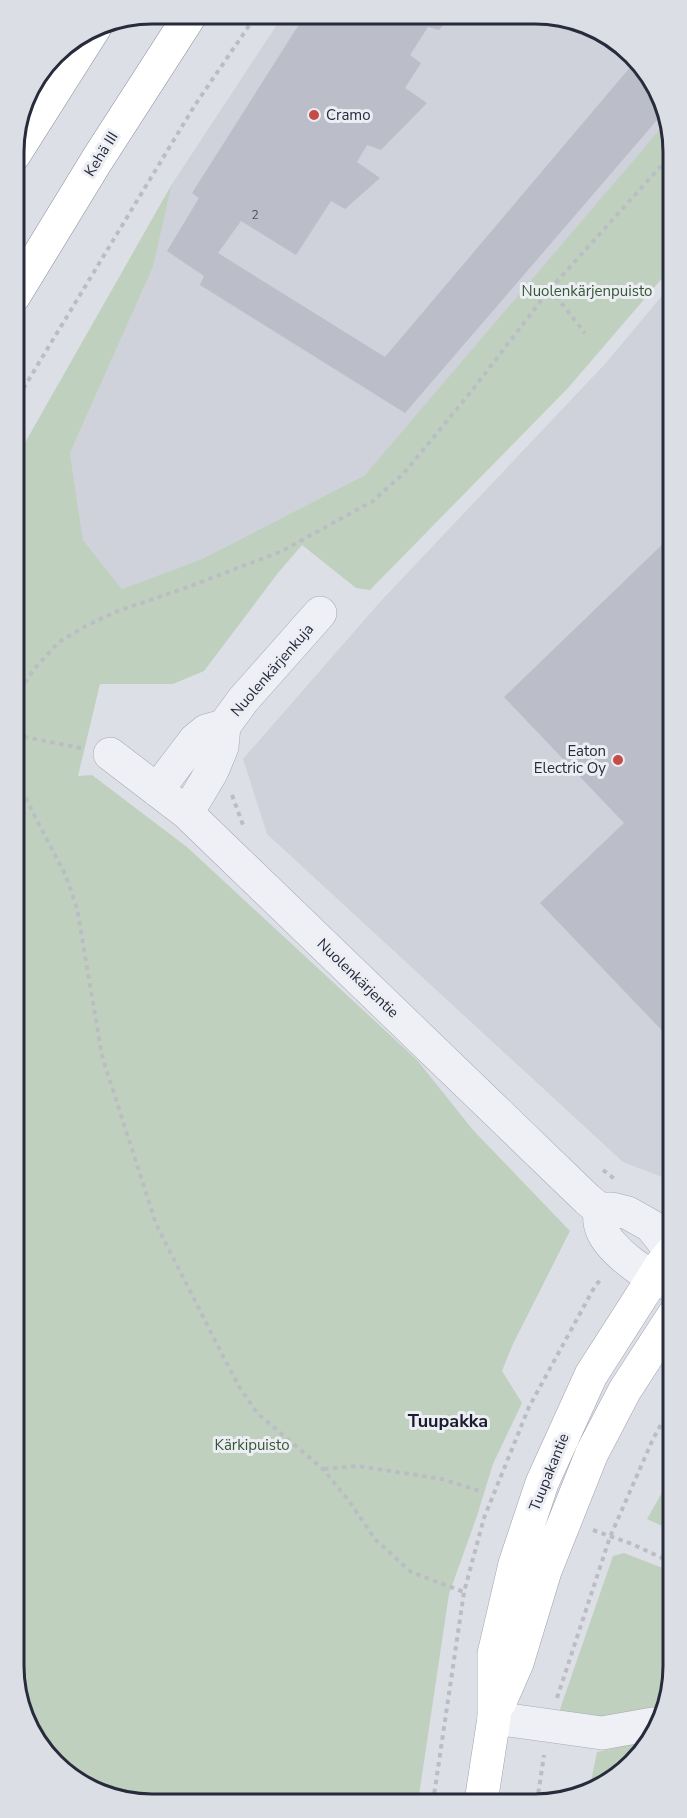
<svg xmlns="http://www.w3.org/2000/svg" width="687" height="1818" font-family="'Nunito Sans',sans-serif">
	<rect width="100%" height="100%" fill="#dddfe6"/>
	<path fill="#cfd1db" d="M284,14L563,16L633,54L669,121L431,401L365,475L202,559L122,589L83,540L70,453L153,267L172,184Z
		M671,285L672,1166L662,1177L623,1162L267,834L243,759L380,602L605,364Z"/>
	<path fill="#c0d0bf" d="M668,120L671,124V268L568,388L370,590L356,588L302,545L278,573L204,671L173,684H100L78,776L92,775L187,847L417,1060L473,1130L570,1231L513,1344L502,1371L522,1403L493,1464L477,1516L449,1594L418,1802H125L54,1764L16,1694L14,462L172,184L153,267L70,453L83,540L122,589L202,559L365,475Z
		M673,1473V1531L647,1519Z
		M624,1553L673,1572V1675L657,1714L624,1721L559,1712L613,1556Z
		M646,1741L639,1757L590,1786L597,1752Z"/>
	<path fill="#bbbdc9" d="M305,15H452L439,30L428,27L410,55L421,63L405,88L427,103L381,150L367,145L357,162L380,178L345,209L331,201L296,255L241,221L218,253L385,357L632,65L642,71L664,112L405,413L200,285L204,276L167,251L199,198L192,193Z
		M671,536L672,640V1041L540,903L624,823L504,697Z"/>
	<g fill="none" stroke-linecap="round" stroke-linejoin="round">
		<defs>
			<path id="minor" d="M110,754L187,813L587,1199L599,1209H612L628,1213L651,1226L673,1254
				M157,790L195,740L206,731L224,726
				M187,813L212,771L222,747L224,726L243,700L320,613
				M599,1209C600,1215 599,1222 601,1227C607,1249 651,1281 673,1285
				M494,1718L602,1733L653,1724"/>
			<path id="major" d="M500,1702L517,1663L545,1571L592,1453L625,1390L673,1316
				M481,1802L494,1718V1654L515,1564L542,1483L591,1375L662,1264L673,1251"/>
			<path id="highway" d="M14,155L95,27
				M14,296L97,160L191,14"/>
		</defs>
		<use href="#minor" stroke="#a6a9b3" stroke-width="34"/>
		<use href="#major" stroke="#9da1b1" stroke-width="34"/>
		<use href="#highway" stroke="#858a9c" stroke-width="34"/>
		<path stroke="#bbbdc5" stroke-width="4" stroke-dasharray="4.5 4.5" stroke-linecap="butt" d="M550,289L585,333
			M14,404L195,105L257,14
			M15,698L34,669L59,642L82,628L115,612L188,587L282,551L373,501L404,473L470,393L550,289L671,155
			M15,735L81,748
			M15,773L33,813L65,874L77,908L102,1056L156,1224L224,1358L240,1388L257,1413L323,1469L349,1501L375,1539L411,1572L464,1592
			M232,795L243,825
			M603,1170L616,1180
			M324,1469L358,1466L442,1479L483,1492
			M593,1530L632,1544L673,1563
			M557,1698L610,1537L653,1439L673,1403
			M433,1802L464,1592L484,1518L529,1407L595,1286L602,1278
			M537,1802L544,1755"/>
		<use href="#minor" stroke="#eff0f5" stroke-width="33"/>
		<use href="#major" stroke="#fff" stroke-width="33"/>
		<use href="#highway" stroke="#fff" stroke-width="33"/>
	</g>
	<g fill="#c64c47" stroke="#eceef4" stroke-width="2">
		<circle cx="314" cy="115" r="6"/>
		<circle cx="618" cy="760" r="6"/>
	</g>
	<g text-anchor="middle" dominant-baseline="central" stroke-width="6" stroke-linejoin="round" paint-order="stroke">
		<g font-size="12" fill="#4c505f">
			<text x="255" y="215">2</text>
		</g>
		<g font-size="15" fill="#272b3c" stroke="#eceef4" text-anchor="start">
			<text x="326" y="115">Cramo</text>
			<text x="606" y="751" text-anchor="end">Eaton<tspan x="606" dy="17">Electric Oy</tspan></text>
		</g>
		<g font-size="15" fill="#272b3c" stroke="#eceef4">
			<text transform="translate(101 154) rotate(-58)">Kehä III</text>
			<text transform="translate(272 670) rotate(-49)">Nuolenkärjenkuja</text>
			<text transform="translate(358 978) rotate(44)">Nuolenkärjentie</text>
			<text transform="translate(549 1472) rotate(-68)">Tuupakantie</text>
		</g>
		<g font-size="15" fill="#355735" stroke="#eceef4">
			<text x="587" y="291">Nuolenkärjenpuisto</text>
			<text x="252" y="1445">Kärkipuisto</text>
		</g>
		<g font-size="18" font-weight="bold" fill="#1a1c2c" stroke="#eceef4">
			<text x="448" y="1421">Tuupakka</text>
		</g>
	</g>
	<path d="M0 0H687V1818H0ZM152 24H535A128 128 0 0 1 663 152V1666A128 128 0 0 1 535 1794H152A128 128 0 0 1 24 1666V152A128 128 0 0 1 152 24Z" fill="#dcdee5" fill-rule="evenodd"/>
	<path fill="none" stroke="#272b3c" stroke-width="3" d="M152 24H535A128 128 0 0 1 663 152V1666A128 128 0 0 1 535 1794H152A128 128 0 0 1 24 1666V152A128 128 0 0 1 152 24Z"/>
</svg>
